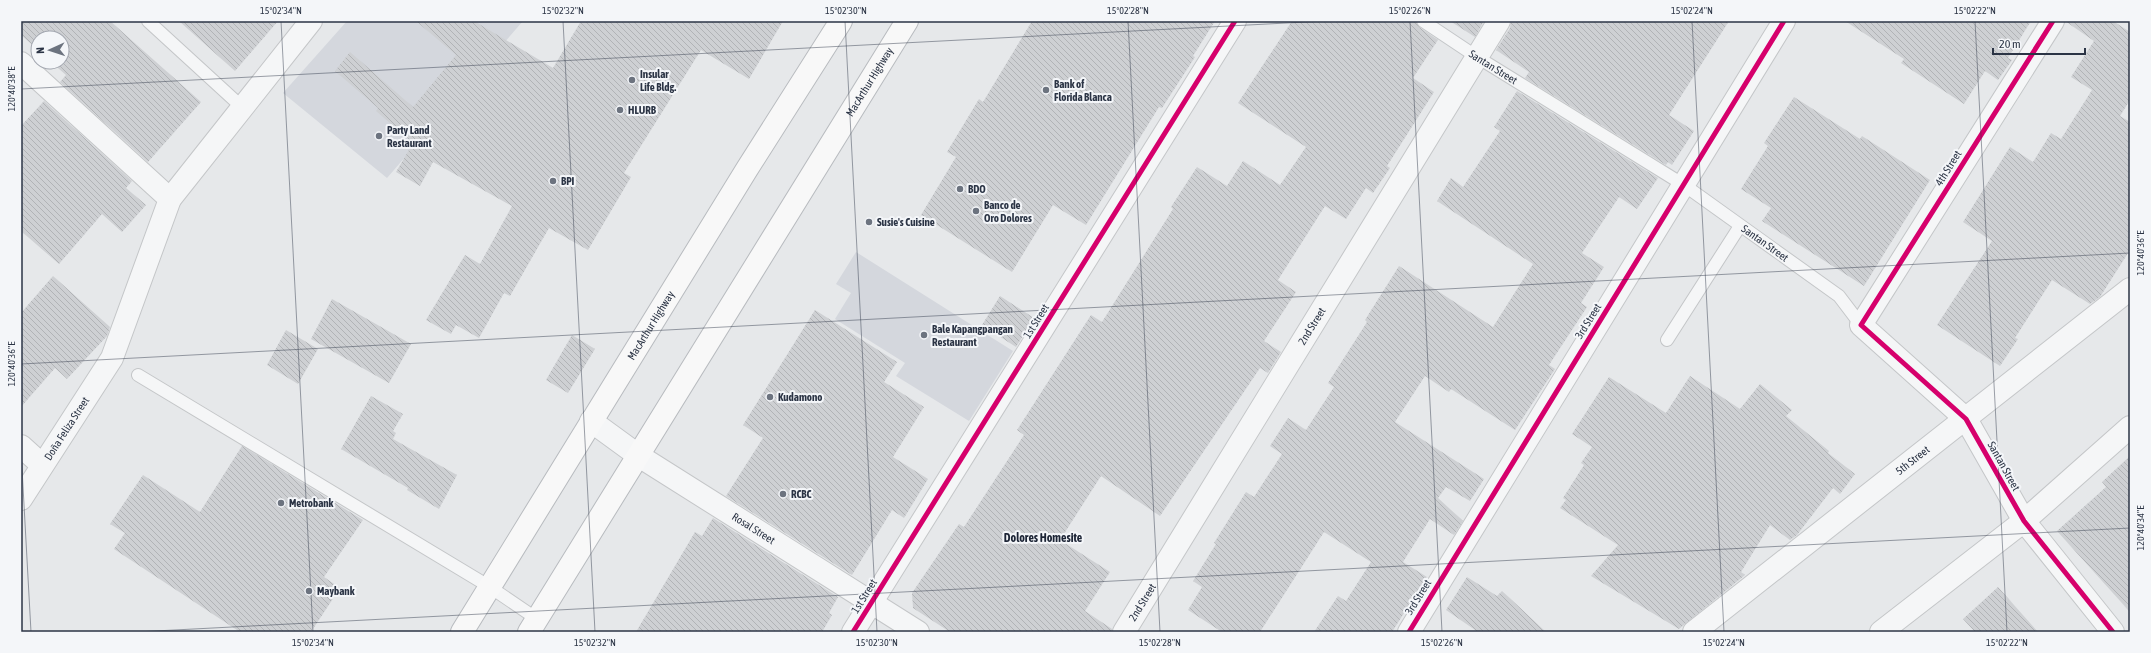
<svg xmlns="http://www.w3.org/2000/svg" width="2151" height="653" font-family="'Asap Condensed',sans-serif">
	<defs>
		<pattern id="building-back-hatch" width="6" height="6" patternUnits="userSpaceOnUse"><rect width="6" height="6" fill="#ced0d3"/><path d="M-1 5l2 2M0 0l6 6M5-1l2 2" fill="none" stroke="#b1b3b6"/></pattern>
	</defs>
	<rect width="100%" height="100%" fill="#e6e8ea"/>
	<path fill="#d4d7dd" d="M347,21H523L387,178L283,93Z
		M856,252L1013,351L969,421L896,376L905,363L835,319L851,293L836,284Z"/>
	<path fill="url(#building-back-hatch)" d="M21,21H110L201,102L148,162L60,82L66,75L51,62H62V38H38V50L21,35Z
		M179,21H278L235,71Z
		M416,21H474L553,68L581,21H783L749,79L701,50L624,173L631,177L588,250L549,228L510,296L504,293L479,338L456,325L451,334L426,320L465,255L480,264L512,206L433,162L420,186L396,172L413,143L376,111L378,108L335,71L350,52L413,107L456,55Z
		M1032,21H1215L1193,56L1195,57L1162,108L1159,107L1086,225L1053,205L1012,272L921,215L956,157L947,152L979,99L983,102Z
		M1292,21H1416L1419,27L1438,40L1413,78L1434,92L1387,166L1390,168L1373,193L1366,188L1346,219L1325,206L1278,280L1296,292L1264,341L1281,352L1268,373L1260,368L1160,516L1101,476L1060,540L1110,572L1085,611L1112,629V632H950L913,608L912,593L959,524L964,527L1024,435L1017,430L1091,315L1102,322L1173,209L1171,207L1197,167L1227,186L1243,161L1280,185L1306,147L1238,103Z
		M1450,21H1484L1475,37Z
		M1511,21H1729L1669,115L1694,131L1672,165L1668,162L1666,165L1525,78L1529,72L1496,50L1510,28Z
		M1845,21H2031L2008,58L2012,60L1998,80L1985,71L1964,104L1901,63L1904,59Z
		M2065,21H2113L2130,32V100L2120,116L2130,122V250L2100,297L2090,304L2052,280L2015,338L2018,339L2000,366L1937,325L1992,241L1963,222L2010,147L2033,162L2051,133L2061,139L2092,90L2071,77L2094,41Z
		M1517,91L1658,178L1637,209L1619,197L1582,253L1604,267L1581,303L1587,307L1549,365L1555,369L1515,430L1451,389L1449,392L1425,376L1395,422L1484,479L1470,501L1446,487L1438,498L1463,521L1454,535L1430,519L1403,562L1427,577L1392,632H1314L1338,596L1346,601L1371,562L1324,532L1260,632H1222L1188,610L1202,587L1193,581L1216,544L1214,543L1246,492L1254,497L1282,454L1270,446L1288,418L1306,430L1334,387L1328,383L1367,322L1365,320L1399,266L1493,327L1533,264L1437,201L1451,178L1463,187L1500,131L1494,127Z
		M1794,97L1860,139L1862,136L1930,180L1864,286L1762,221L1771,208L1741,189L1768,146L1764,143Z
		M44,101L132,181L126,188L146,205L122,232L102,214L59,264L21,231V126Z
		M53,276L110,327L107,336L67,379L55,368L21,407V313Z
		M1000,296L1034,318L1016,347L982,325Z
		M332,299L411,344L389,383L311,339Z
		M815,310L897,362L884,382L924,407L893,457L928,479L904,518L892,510L852,575L726,496L763,438L743,425Z
		M286,330L318,349L298,384L267,365Z
		M572,335L595,349L568,393L546,380Z
		M1690,376L1740,409L1760,384L1792,410L1786,416L1829,451L1828,453L1855,474L1840,494L1833,488L1797,535L1790,540L1770,525L1741,572L1745,575L1679,629L1591,576L1618,545L1560,508L1566,500L1563,498L1584,465L1581,463L1592,447L1572,434L1609,377L1666,413Z
		M371,396L403,414L393,431L396,433L393,439L457,475L439,509L407,490L408,488L341,449Z
		M242,446L363,520L324,577L340,588L311,632H240L114,549L125,533L110,524L143,475L200,512Z
		M2130,456V612L2057,531L2106,487L2102,482Z
		M713,518L838,597L829,613L832,615L822,632H636L695,532L702,536Z
		M1467,577L1497,596L1502,591L1546,632H1478L1446,610Z
		M1998,587L2038,632H1975L1963,619Z"/>
	<g fill="none" stroke-linecap="round" stroke-linejoin="round">
		<defs>
			<g id="lane">
				<path d="M148,21L243,108"/>
				<path id="s1" d="M1423,21L1477,57L1684,185L1839,296L1861,325"/>
				<path d="M1667,340L1740,226"/>
				<path d="M138,375L490,587L537,619"/>
			</g>
			<g id="street">
				<path d="M2053,21L1861,325L1966,419L2024,521L2113,632"/>
				<path d="M21,63L170,199"/>
				<path id="s2" d="M591,421L639,456L918,632"/>
				<path d="M21,446L42,465"/>
				<path id="s3" d="M21,499L112,358L170,199L311,21"/>
				<path d="M853,632L1235,21"/>
				<path id="s4" d="M1124,632L1499,21"/>
				<path d="M1409,632L1784,21"/>
				<path id="s5" d="M1694,632L2130,289"/>
				<path d="M1881,632L2024,521L2130,427"/>
			</g>
			<g id="highway">
				<path id="s6" d="M462,632L747,169L841,21"/>
				<path id="s7" d="M529,632L907,21"/>
			</g>
		</defs>
		<use href="#lane" stroke="#c4c6c8" stroke-width="14"/>
		<use href="#street" stroke="#c4c6c8" stroke-width="24"/>
		<use href="#highway" stroke="#b8bbbf" stroke-width="24"/>
		<use href="#lane" stroke="#f5f6f7" stroke-width="12"/>
		<use href="#street" stroke="#f5f6f7" stroke-width="22"/>
		<use href="#highway" stroke="#f8f8f8" stroke-width="22"/>
		<defs>
			<path id="cycleway" d="M2053,21L1861,325L1966,419L2024,521L2113,632
				M853,632L1235,21
				M1409,632L1784,21"/>
		</defs>
		<use href="#cycleway" stroke="#f4f6f9" stroke-width="8"/>
		<use href="#cycleway" stroke="#d6006c" stroke-width="5"/>
	</g>
	<path fill="none" stroke="#2b3445" stroke-width="1" stroke-opacity="0.45" d="M281,21L313,632M563,21L595,632M845,21L877,632M1128,21L1160,632M1410,21L1442,632M1692,21L1724,632M1975,21L2007,632M21,89L1325,21M21,364L2130,253M21,450L31,632M136,632L2130,528"/>
	<g fill="#6c737f" stroke="#f4f6f9" stroke-width="1.5">
		<circle cx="632" cy="80" r="4"/>
		<circle cx="1046" cy="90" r="4"/>
		<circle cx="620" cy="110" r="4"/>
		<circle cx="379" cy="136" r="4"/>
		<circle cx="553" cy="181" r="4"/>
		<circle cx="960" cy="189" r="4"/>
		<circle cx="976" cy="211" r="4"/>
		<circle cx="869" cy="222" r="4"/>
		<circle cx="924" cy="335" r="4"/>
		<circle cx="770" cy="397" r="4"/>
		<circle cx="783" cy="494" r="4"/>
		<circle cx="281" cy="503" r="4"/>
		<circle cx="309" cy="591" r="4"/>
	</g>
	<g text-anchor="middle" dominant-baseline="central" stroke-width="4" stroke-linejoin="round" paint-order="stroke">
		<g font-size="11" fill="#2b3445" stroke="#f4f6f9">
			<text stroke="none"><textPath href="#s1" startOffset="84">Santan Street</textPath></text>
			<text stroke="none"><textPath href="#s7" startOffset="647">MacArthur Highway</textPath></text>
			<text transform="translate(1948 168) rotate(-58)">4th Street</text>
			<text stroke="none"><textPath href="#s1" startOffset="408">Santan Street</textPath></text>
			<text transform="translate(1036 321) rotate(-58)">1st Street</text>
			<text transform="translate(1588 321) rotate(-58)">3rd Street</text>
			<text stroke="none"><textPath href="#s6" startOffset="360">MacArthur Highway</textPath></text>
			<text stroke="none"><textPath href="#s4" startOffset="359">2nd Street</textPath></text>
			<text stroke="none"><textPath href="#s3" startOffset="84">Doña Feliza Street</textPath></text>
			<text stroke="none"><textPath href="#s5" startOffset="278">5th Street</textPath></text>
			<text transform="translate(2004 466) rotate(61)">Santan Street</text>
			<text stroke="none"><textPath href="#s2" startOffset="195">Rosal Street</textPath></text>
			<text transform="translate(864 596) rotate(-58)">1st Street</text>
			<text transform="translate(1418 597) rotate(-58)">3rd Street</text>
			<text stroke="none"><textPath href="#s4" startOffset="35">2nd Street</textPath></text>
		</g>
		<g font-size="11" font-weight="bold" fill="#2b3445" stroke="#f4f6f9" text-anchor="start">
			<text x="640" y="74">Insular<tspan x="640" dy="13">Life Bldg.</tspan></text>
			<text x="1054" y="84">Bank of<tspan x="1054" dy="13">Florida Blanca</tspan></text>
			<text x="628" y="110">HLURB</text>
			<text x="387" y="130">Party Land<tspan x="387" dy="13">Restaurant</tspan></text>
			<text x="561" y="181">BPI</text>
			<text x="968" y="189">BDO</text>
			<text x="984" y="205">Banco de<tspan x="984" dy="13">Oro Dolores</tspan></text>
			<text x="877" y="222">Susie's Cuisine</text>
			<text x="932" y="329">Bale Kapangpangan<tspan x="932" dy="13">Restaurant</tspan></text>
			<text x="778" y="397">Kudamono</text>
			<text x="791" y="494">RCBC</text>
			<text x="289" y="503">Metrobank</text>
			<text x="317" y="591">Maybank</text>
		</g>
		<g font-size="12" font-weight="bold" fill="#1d2536" stroke="#f4f6f9">
			<text x="1043" y="538">Dolores Homesite</text>
		</g>
	</g>
	<rect width="2151" height="653" fill="none" stroke="#f4f6f9" stroke-width="44"/>
	<g transform="translate(50 50) rotate(267)"><circle r="19" fill="#f4f6f9" stroke="#a4a8b1"/>
	<path d="M0-3L7 15L0 10L-7 15Z" fill="#6c737f"/>
	<text y="-6" font-size="11" font-weight="bold" text-anchor="middle" fill="#2b3445">N</text>
	</g>
	<path d="M1993 48v6h92v-6" fill="none" stroke="#2b3445" stroke-width="2"/>
	<text x="1999" y="48" font-size="12" fill="#2b3445" stroke="#f4f6f9" stroke-width="3" paint-order="stroke">20 m</text>
	<rect x="22" y="22" width="2107" height="609" fill="none" stroke="#2b3445" stroke-width="1.5"/>
	<g font-size="10" text-anchor="middle" fill="#2b3445">
		<text x="281" y="14">15°02'34"N</text>
		<text x="563" y="14">15°02'32"N</text>
		<text x="846" y="14">15°02'30"N</text>
		<text x="1128" y="14">15°02'28"N</text>
		<text x="1410" y="14">15°02'26"N</text>
		<text x="1692" y="14">15°02'24"N</text>
		<text x="1975" y="14">15°02'22"N</text>
		<text transform="translate(11 89) rotate(-90)" y="4">120°40'38"E</text>
		<text transform="translate(2140 253) rotate(-90)" y="4">120°40'36"E</text>
		<text transform="translate(11 364) rotate(-90)" y="4">120°40'36"E</text>
		<text transform="translate(2140 528) rotate(-90)" y="4">120°40'34"E</text>
		<text x="313" y="646">15°02'34"N</text>
		<text x="595" y="646">15°02'32"N</text>
		<text x="877" y="646">15°02'30"N</text>
		<text x="1160" y="646">15°02'28"N</text>
		<text x="1442" y="646">15°02'26"N</text>
		<text x="1724" y="646">15°02'24"N</text>
		<text x="2007" y="646">15°02'22"N</text>
	</g>
</svg>
